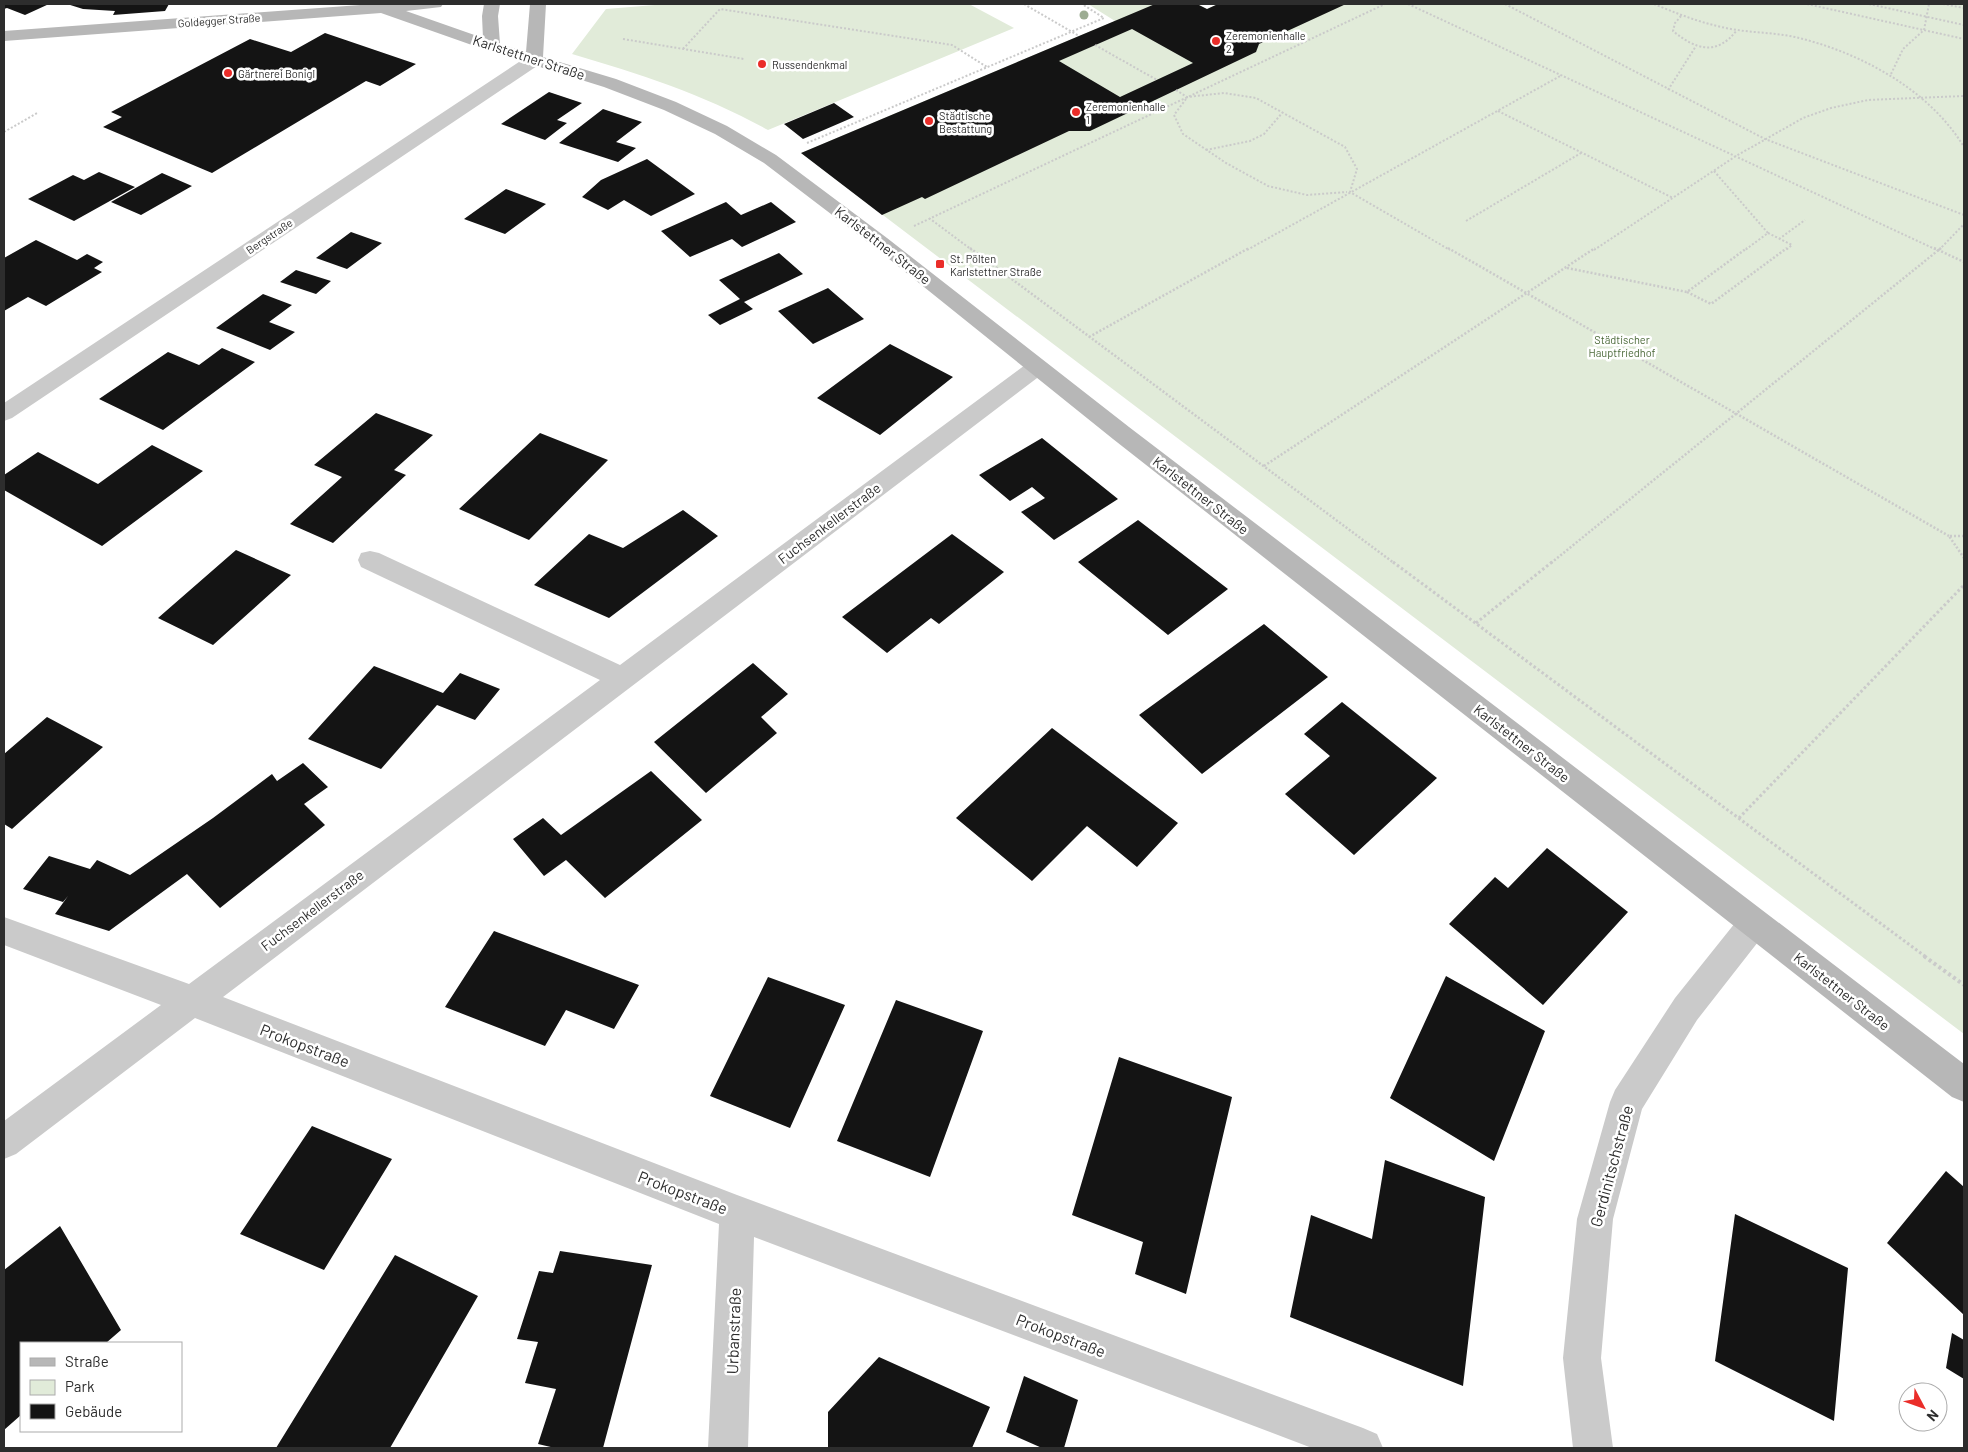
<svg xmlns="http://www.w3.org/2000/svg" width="1968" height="1452" font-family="Barlow,sans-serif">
	<rect width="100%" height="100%" fill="#fff"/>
	<path fill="#e1ebd9" d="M667,4H969L1014,28L768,130C705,95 640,74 572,54L606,9Z
		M1088,4H1197L1207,9L1218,4H1964V1034L801,153L1115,21Z"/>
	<path fill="#141414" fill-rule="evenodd" d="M4,4H49L25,15L7,8L4,9Z
		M67,4H169L165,11L113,15L115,11L83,9Z
		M1155,4H1197L1207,9L1218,4H1346L1259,44L1256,52L1090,131H1069L925,199L922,197L882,215L801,153ZM1132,29L1193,63L1120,97L1059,61Z
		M325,33L416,64L380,86L366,81L212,173L103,127L122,117L111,112L250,39L291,52Z
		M549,92L582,103L557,120L567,123L545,140L501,124Z
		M834,103L854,117L803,139L784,124Z
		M603,109L642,122L616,142L636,148L618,162L559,143Z
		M647,159L695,194L651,216L624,200L608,210L582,197L601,180Z
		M99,172L135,187L74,221L28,199L73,175L84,180Z
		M162,173L192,186L141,215L111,202Z
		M506,189L546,204L505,234L464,219Z
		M726,202L741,215L771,202L796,222L742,247L732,239L690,257L661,231Z
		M351,232L382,243L347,269L316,258Z
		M36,240L77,260L87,254L103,262L94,268L102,272L46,306L28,297L4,311V258Z
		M779,253L803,274L744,302L753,309L720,325L708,315L740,299L719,280Z
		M296,270L331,281L316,294L280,282Z
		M828,288L864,319L813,344L778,311Z
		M263,294L292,305L269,322L295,332L270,350L216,328Z
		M890,344L953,377L880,435L817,398Z
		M222,348L255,362L163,430L99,399L168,352L199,365Z
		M376,413L433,435L394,470L406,475L333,543L290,524L342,477L314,465Z
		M540,433L608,460L529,540L459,509Z
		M1042,438L1118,499L1054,540L1021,512L1045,498L1032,487L1010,501L979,475Z
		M152,445L203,471L102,546L4,490V475L38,452L98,484Z
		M683,510L718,536L609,618L534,585L589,534L623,548Z
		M1138,520L1228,589L1168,635L1078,562Z
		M952,534L1004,572L939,624L931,618L887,653L842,617Z
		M236,550L291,575L213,645L158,618Z
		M1264,624L1328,677L1202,774L1139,715Z
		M753,663L788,694L761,717L777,733L706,793L654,742Z
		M374,666L443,693L460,673L500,689L475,720L437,705L381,769L308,739Z
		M1342,702L1437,778L1354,855L1285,794L1330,756L1304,734Z
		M47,717L103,747L12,829L4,824V754Z
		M1052,728L1178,823L1137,867L1087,826L1032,881L956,818Z
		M303,763L328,787L304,804L325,825L220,908L187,874L109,931L55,914L68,896L63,902L23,889L49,856L90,869L97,860L130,875L213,818L272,774L277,781Z
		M651,771L702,820L605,898L566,860L544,876L513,839L543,818L561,835Z
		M1547,848L1628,912L1543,1005L1449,924L1495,877L1508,888Z
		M494,931L639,985L614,1029L566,1010L545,1046L445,1007Z
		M1446,976L1545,1031L1494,1161L1390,1098Z
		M768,977L845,1005L790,1128L710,1096Z
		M896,1000L983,1031L930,1177L837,1141Z
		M1119,1057L1232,1097L1186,1294L1135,1274L1143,1242L1072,1215Z
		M312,1126L392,1159L324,1270L240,1234Z
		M1385,1160L1485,1197L1463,1386L1290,1317L1311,1215L1372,1239Z
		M1946,1171L1964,1187V1315L1887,1243Z
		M1735,1214L1848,1268L1834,1421L1715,1361Z
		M60,1226L121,1330L106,1343H21V1415L4,1430V1270Z
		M560,1251L652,1265L603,1448H555L538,1444L556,1389L525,1383L538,1342L517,1339L539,1271L553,1273Z
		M395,1255L478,1296L390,1448H276Z
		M1952,1333L1964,1340V1379L1946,1368Z
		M879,1357L990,1407L972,1448H828V1412Z
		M1024,1376L1078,1400L1064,1448H1042L1006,1432Z"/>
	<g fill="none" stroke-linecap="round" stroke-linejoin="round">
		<path stroke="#cacaca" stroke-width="2" stroke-dasharray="2 2" stroke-linecap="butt" d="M1024,4L1079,36
			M1408,4L1937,250
			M1505,4L1765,139L1964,215
			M1654,4C1678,14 1701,23 1726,28C1749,33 1772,32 1795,37C1859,52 1929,89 1964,147
			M1807,4L1964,39
			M1869,4L1964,25
			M1943,4L1964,8
			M1681,16L1675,23L1673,31C1696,50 1717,56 1737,30
			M623,39L744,59
			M1095,45L1157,80
			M683,49L720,9L952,45L987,67
			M1891,74L1903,49L1924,30L1929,4
			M1176,90L1187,97L1224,93L1256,98L1345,147L1357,169L1350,192L1450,250
			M1668,90L1696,46
			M1186,99L1174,115L1183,134L1226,163L1268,186L1307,195L1347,192
			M1498,111L1673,198
			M4,132L37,113
			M807,143L1104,18L1082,4
			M1206,150L1250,141L1264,134L1283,112
			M1714,171L1768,233L1745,250
			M929,218L972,250
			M1466,221L1581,153
			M914,226L1385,4
			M1768,233L1792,245L1786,250
			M1779,239L1805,220
			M1247,250L1562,75
			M1594,250L1736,156L1803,118L1831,108L1868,100L1964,96
			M1939,250L1964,224"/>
		<path stroke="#cacaca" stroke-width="2.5" stroke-dasharray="2 2" stroke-linecap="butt" d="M970,248L1394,563
			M1448,248L1949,536
			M1934,248L1964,262
			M1567,268L1687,292L1747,248
			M1687,292L1711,304L1787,248
			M1089,337L1249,248
			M1264,466L1595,248
			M1964,536H1949L1964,558
			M1551,563L1941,248"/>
		<path stroke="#cacaca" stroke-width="3" stroke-dasharray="2.5 2.5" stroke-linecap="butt" d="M1393,562L1926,957
			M1476,623L1552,562
			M1739,818L1964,585"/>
		<path stroke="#cacaca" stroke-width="4" stroke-dasharray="3 3" stroke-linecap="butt" d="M1924,956L1964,985"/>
		<path fill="#cacaca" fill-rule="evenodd" d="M534,55L540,56L542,60L540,64L12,418L4,421V403L528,56Z
			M1037,360L1045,362L1048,367L1045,372L223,997L737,1195L1363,1428L1377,1434L1383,1448H1312L754,1237L748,1448H708L719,1224L195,1018L16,1154L4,1159V1121L161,1005L4,945V917L189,984L600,680L361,567L358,560L361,553L370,551L379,553L620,665L1029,362Z
			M1754,909L1765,913L1769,923L1765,933L1697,1020L1642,1109L1613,1219L1601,1358L1613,1448H1573L1563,1358L1577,1219L1610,1102L1615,1090L1675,998L1743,913Z"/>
		<path fill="#b7b7b7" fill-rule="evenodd" d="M374,4H443L441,7L406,11L483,38L482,16L484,4H500L498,16L500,44L526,52L530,4H546L543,57L616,79L676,102L727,126L776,155L887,238L1129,427L1964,1064V1102L1952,1097L1113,439L873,246L764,163L715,134L664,110L604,87L486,50L381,13L4,41V31Z"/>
	</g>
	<circle fill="#9cac92" cx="1084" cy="15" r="4.5"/>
	<g fill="#ea2d29" stroke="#fff" stroke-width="2">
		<circle cx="1216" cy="41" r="5"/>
		<circle cx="762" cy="64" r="5"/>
		<circle cx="228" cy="73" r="5"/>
		<circle cx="1076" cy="112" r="5"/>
		<circle cx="929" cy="121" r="5"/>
		<rect x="935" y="259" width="10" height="10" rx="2.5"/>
	</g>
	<g text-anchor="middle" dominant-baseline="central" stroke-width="5" stroke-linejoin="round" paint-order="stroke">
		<g font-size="11" fill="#2d2d2d" stroke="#fff">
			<text transform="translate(219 20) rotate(-4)">Goldegger Straße</text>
			<text transform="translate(269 236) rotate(-34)">Bergstraße</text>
		</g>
		<g font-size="11" fill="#2d2d2d" stroke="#fff" text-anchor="start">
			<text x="1226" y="35">Zeremonienhalle<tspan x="1226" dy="13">2</tspan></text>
			<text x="772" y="64">Russendenkmal</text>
			<text x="238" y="73">Gärtnerei Bonigl</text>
			<text x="1086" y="106">Zeremonienhalle<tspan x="1086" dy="13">1</tspan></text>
			<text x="939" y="115">Städtische<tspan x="939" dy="13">Bestattung</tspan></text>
			<text x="950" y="258">St. Pölten<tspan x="950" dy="13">Karlstettner Straße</tspan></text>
		</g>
		<g font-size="11" fill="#4b6939" stroke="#fff">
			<text x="1622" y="339">Städtischer<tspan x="1622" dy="13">Hauptfriedhof</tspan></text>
		</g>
		<g font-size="14" fill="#2d2d2d" stroke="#fff">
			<text transform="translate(529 57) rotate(18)">Karlstettner Straße</text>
			<text transform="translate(883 245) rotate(38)">Karlstettner Straße</text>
			<text transform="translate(1201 495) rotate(38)">Karlstettner Straße</text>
			<text transform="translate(829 523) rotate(-37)">Fuchsenkellerstraße</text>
			<text transform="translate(1522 743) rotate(38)">Karlstettner Straße</text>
			<text transform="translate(312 910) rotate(-37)">Fuchsenkellerstraße</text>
			<text transform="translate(1842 991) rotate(38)">Karlstettner Straße</text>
		</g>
		<g font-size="16" fill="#2d2d2d" stroke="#fff">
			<text transform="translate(305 1045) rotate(21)">Prokopstraße</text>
			<text transform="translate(1611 1166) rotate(-75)">Gerdinitschstraße</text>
			<text transform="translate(683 1192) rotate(21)">Prokopstraße</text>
			<text transform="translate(733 1331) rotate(-88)">Urbanstraße</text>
			<text transform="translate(1061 1335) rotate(21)">Prokopstraße</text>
		</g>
	</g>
	<rect width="1968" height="1452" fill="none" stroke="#2d2d2d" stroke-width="10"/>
	<rect x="20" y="1342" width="162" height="90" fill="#ffffff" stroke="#ababab"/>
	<rect x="30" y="1358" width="25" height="8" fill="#b7b7b7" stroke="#ababab"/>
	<text x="65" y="1367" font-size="15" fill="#2d2d2d">Straße</text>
	<rect x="30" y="1380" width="25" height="15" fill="#e1ebd9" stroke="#ababab"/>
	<text x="65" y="1392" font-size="15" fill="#2d2d2d">Park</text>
	<rect x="30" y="1404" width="25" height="15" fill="#141414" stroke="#ababab"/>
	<text x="65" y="1417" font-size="15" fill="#2d2d2d">Gebäude</text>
	<g transform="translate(1923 1407) rotate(131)"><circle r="24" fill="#ffffff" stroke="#ababab"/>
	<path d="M0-4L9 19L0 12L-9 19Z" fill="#ea2d29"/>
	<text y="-8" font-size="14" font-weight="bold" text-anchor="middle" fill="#2d2d2d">N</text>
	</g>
</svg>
